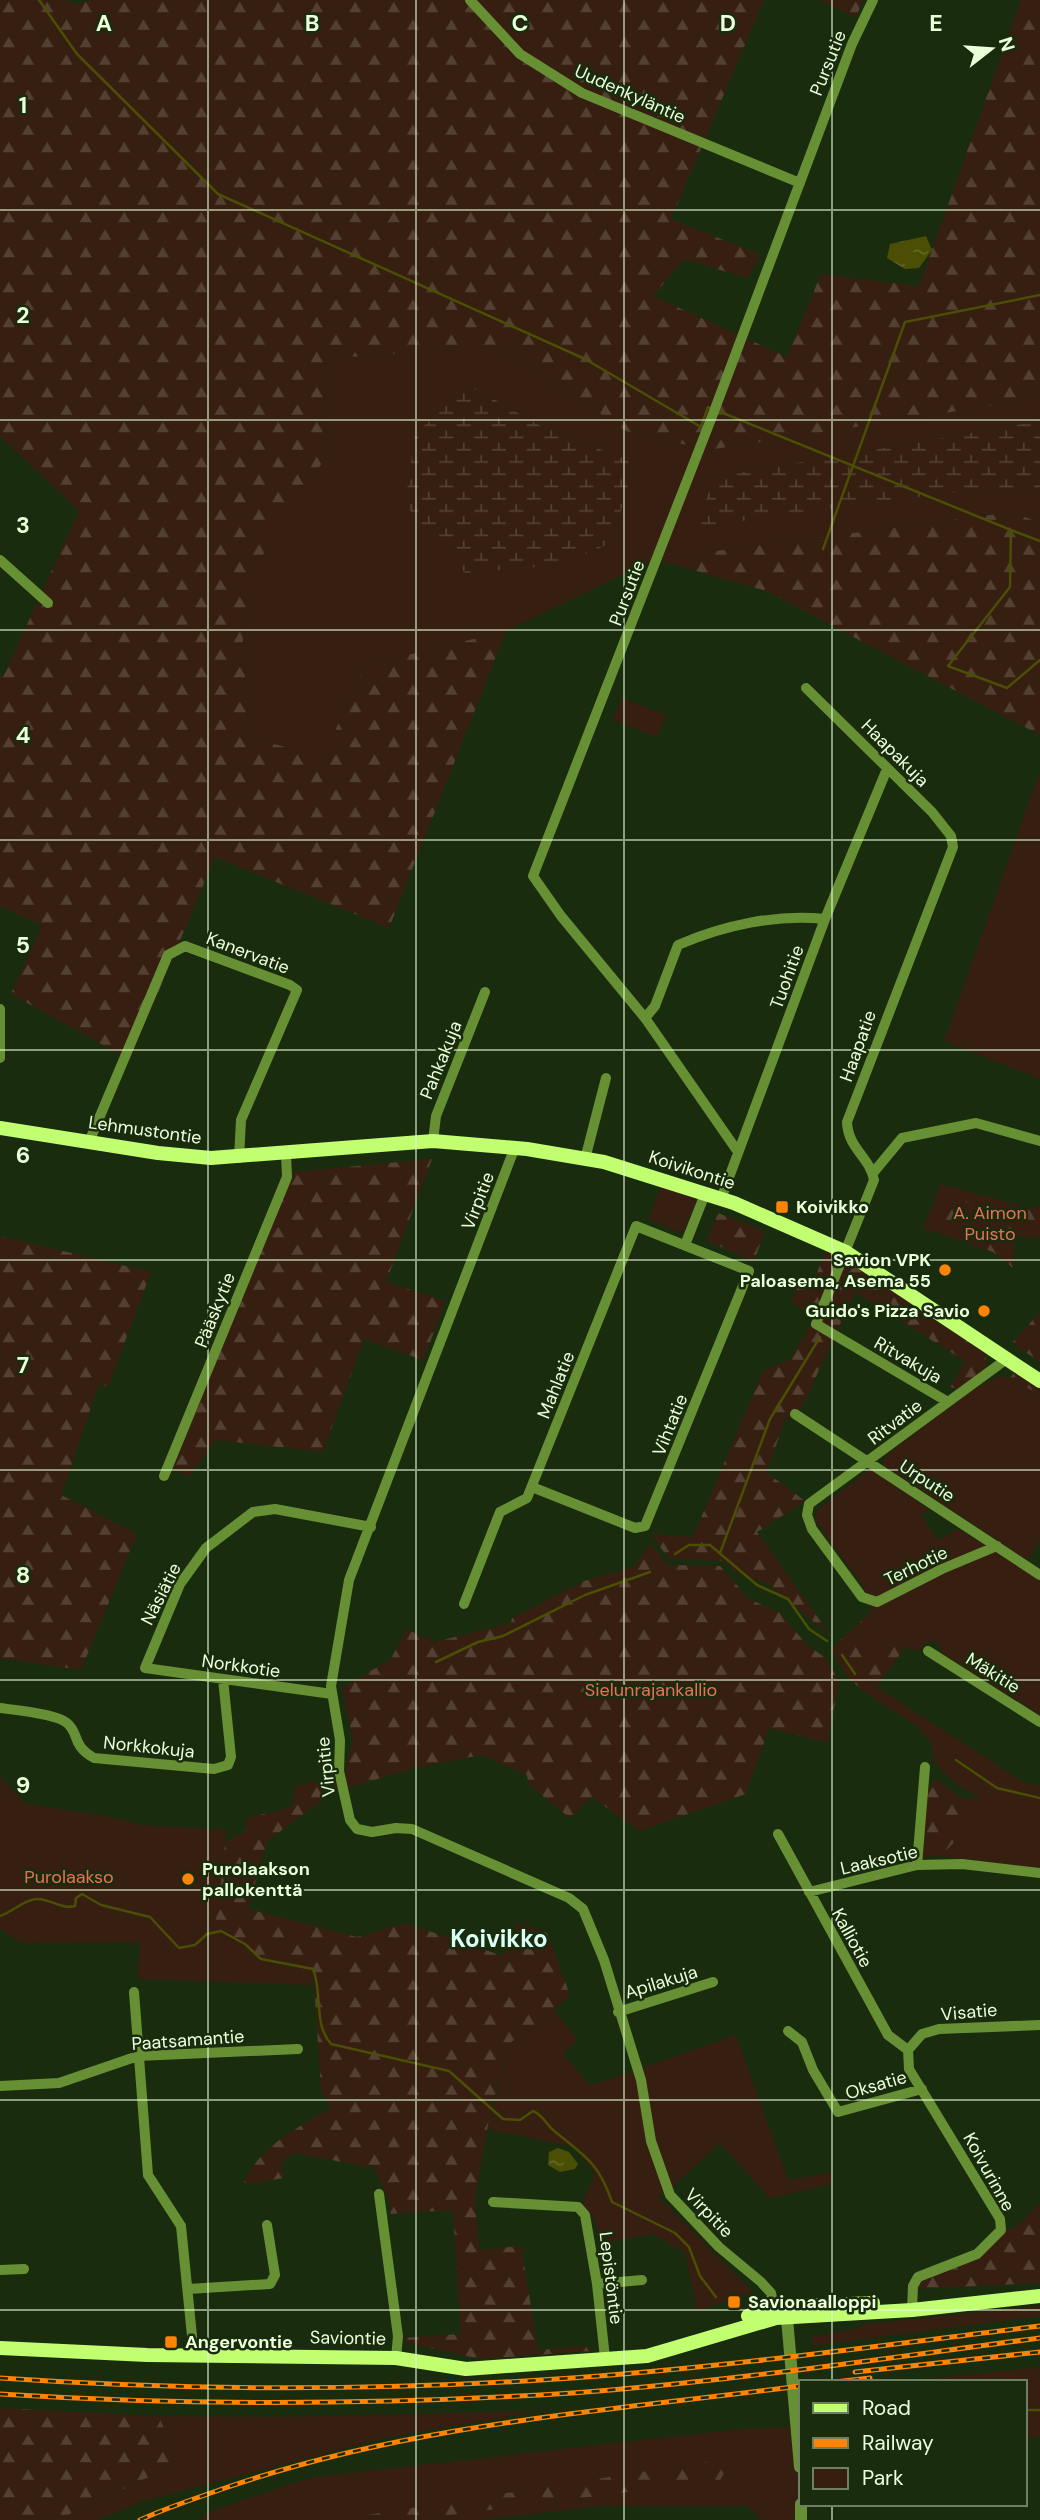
<svg xmlns="http://www.w3.org/2000/svg" width="1040" height="2520" font-family="'DM Sans',sans-serif">
	<defs>
		<pattern id="forest-firs" width="22" height="20" patternUnits="userSpaceOnUse" patternTransform="scale(1.75)"><rect width="22" height="20" fill="#361e10"/><path d="M5 1l3.5 6h-7zM16 11l3.5 6h-7z" fill="#534032"/></pattern>
		<pattern id="wetland-marsh" width="20" height="14" patternUnits="userSpaceOnUse" patternTransform="scale(1.75)"><rect width="20" height="14" fill="#361e10"/><path d="M1 5h8M5 5V1M11 12h8M15 12V8" fill="none" stroke="#534032"/></pattern>
		<pattern id="water-ripples" width="26" height="14" patternUnits="userSpaceOnUse" patternTransform="scale(1.75)"><rect width="26" height="14" fill="#4b4e05"/><path d="M2 4q2-2 4 0t4 0M15 11q2-2 4 0t4 0" fill="none" stroke="#656929"/></pattern>
	</defs>
	<rect width="100%" height="100%" fill="#1a2c0e"/>
	<path fill="#361e10" fill-rule="evenodd" d="M440,350H506L626,431L708,450L1027,400L1040,383V417L1034,422L714,477L959,492L1040,490V523L1013,512L655,559L506,631L366,665L323,757L249,738L242,626L270,529L326,458L324,359ZM469,385L541,426L635,463L611,543Z
		M622,698L666,715L657,737L613,720Z
		M1040,771V1079L944,1041Z
		M941,1184L1033,1209L1040,1205V1238L1015,1236L1013,1268L993,1252L923,1228Z
		M661,1186L697,1199L683,1233L648,1220Z
		M998,1376L1010,1378L1040,1395V1541L1027,1560L882,1464L885,1456L968,1393Z
		M870,1469L930,1510L921,1515L938,1540L958,1529L1040,1579V1715L942,1653L940,1645L933,1641L926,1642L919,1651L896,1646L868,1654L857,1636L875,1621L863,1586L815,1520L817,1510Z
		M876,1687L1025,1783L1040,1786V1869L940,1856L921,1857L935,1779L961,1798H981L956,1784L935,1764L931,1742L913,1723L870,1696Z
		M0,1776L26,1804L107,1816L142,1825L226,1830L218,1912L211,1933C236,1929 244,1952 264,1960C278,1966 298,1968 313,1969L312,1985L138,1979L140,1942L23,1943L0,1929Z
		M553,2009L577,2039L563,2054L590,2086L736,2035L788,2180L833,2172L829,2185L770,2198L720,2143L670,2189L667,2188L658,2196L753,2292L697,2311L685,2252L652,2234L600,2244L595,2220L582,2204L595,2174L574,2147L487,2129L511,2042L535,2027Z
		M1040,2306V2316L811,2346L813,2336L851,2330L867,2324Z
		M1040,2367V2437L1024,2438V2382H899Z
		M543,2411L384,2438L144,2501L97,2520H57L166,2469L176,2451L158,2416L278,2417Z
		M799,2427L801,2520H761L749,2506H601L482,2520H199L208,2512L312,2477L742,2429Z"/>
	<path fill="url(#forest-firs)" d="M0,0H65L77,5L90,0H764L671,219L761,255L747,278L684,259L653,296L787,357L821,274L919,286L1021,0H1040V383L1027,400L708,450L626,431L506,350H440L324,359L326,458L271,529L242,626L249,738L323,756L366,665L506,631L389,928L215,857L130,1060L11,994L42,926L0,906V675L3,677L79,511L0,436Z
		M818,0H863L856,17Z
		M1013,512L1040,523V735L766,591L655,559Z
		M432,1159L386,1282L446,1301L423,1360L364,1339L323,1452L216,1440L188,1477L173,1468L293,1172Z
		M959,1200L1011,1211L1040,1207V1238L1015,1236L1013,1268L993,1252L940,1233L932,1217Z
		M718,1213L765,1231L754,1261L707,1241Z
		M0,1236L151,1272L108,1387L99,1384L61,1495L137,1534L81,1670L0,1658Z
		M826,1249L841,1254L1040,1384V1395L1010,1378L1014,1373L986,1354V1368L957,1389L950,1387L965,1361L855,1292L802,1407L786,1418L766,1472L805,1501L757,1532L831,1636L767,1583L738,1574L724,1561L669,1559L651,1534L693,1537L763,1371L791,1359L815,1317L791,1302L800,1282L812,1286Z
		M1040,1312V1362L1012,1343Z
		M650,1544L668,1565L720,1566L749,1599L780,1613L806,1644L824,1657L839,1680L828,1743L769,1728L746,1794L639,1831L592,1797L570,1818L529,1785L527,1775L481,1755L414,1768L347,1788L345,1770L353,1740L342,1688L391,1659L406,1629L435,1642L511,1623L512,1618L584,1581L634,1567Z
		M872,1611L875,1621L858,1636L868,1653L896,1646L903,1650L870,1696L849,1679L830,1650Z
		M337,1777L338,1789L267,1841L248,1909L357,1937L405,1923L503,1956L518,1922L547,1933L570,1995L535,2027L511,2042L491,2108L475,2198L479,2250L521,2246L538,2350L588,2346L592,2351L480,2359L408,2343L402,2338L461,2334L453,2210L391,2214L388,2197L374,2168L294,2153L281,2163L283,2178L243,2185C257,2148 298,2127 331,2108L321,2090L313,1969C297,1967 279,1965 263,1960C244,1953 238,1928 211,1933L218,1912L225,1842L245,1832L247,1818L292,1807L295,1786Z
		M935,1779L961,1798L963,1834L940,1856L921,1857L926,1792Z
		M1040,2203V2283L916,2289L918,2283L928,2275L979,2257L1004,2230L1015,2228Z
		M0,2408L158,2416L176,2451L166,2469L57,2520H0Z
		M718,2460L726,2470L720,2480L413,2520H335Z"/>
	<path fill="url(#wetland-marsh)" d="M469,385L541,426L635,463L611,543L561,565L465,573L405,505L415,434Z
		M1040,417V490L958,492L697,527L714,477L1034,422Z"/>
	<path fill="url(#water-ripples)" d="M926,236L932,250L919,268L905,269L887,258L890,244Z
		M558,2148L569,2152L578,2164L575,2169L560,2172L548,2165L549,2152Z"/>
	<g fill="none" stroke-linecap="round" stroke-linejoin="round">
		<path stroke="#4b4e05" stroke-width="2.5" d="M39,0L77,54L218,194L585,359L701,427L708,407L712,409
			M718,411L1011,530L1010,587L948,666L1007,688L1040,660
			M1011,530L1040,541
			M823,549L905,322L1040,295
			M720,1553L770,1419L820,1337
			M675,1554L689,1545H710L757,1585L788,1599L809,1629L827,1641
			M842,1655L855,1674
			M436,1662L478,1642L503,1636L585,1595L650,1572
			M956,1760L997,1788L1040,1798
			M0,1916C14,1911 24,1900 36,1899C50,1898 61,1910 75,1906L76,1898L82,1894L101,1905L150,1917L179,1948L195,1945L207,1934L221,1931L245,1944L261,1959L313,1969C323,1993 313,2024 331,2044L449,2071L503,2119L520,2120L533,2111C543,2115 545,2123 553,2130C584,2156 598,2161 612,2202L675,2233L689,2247L700,2276L716,2297
			M1024,2410H1040"/>
		<path stroke="#679034" stroke-width="10" d="M470,0L520,54L582,93L800,183
			M0,560L48,603
			M806,688L932,812L951,836L953,847L847,1122C848,1149 870,1157 874,1180L816,1324L948,1402
			M0,1009V1058
			M645,1018L655,1006L678,945C724,925 776,914 825,919
			M433,1141L436,1116L485,992
			M89,1142L168,955L185,946L290,985L297,990L241,1120L239,1158
			M515,1147L349,1580L331,1686L340,1740L339,1771L350,1820L357,1829L372,1832L396,1828L412,1829L569,1898L583,1909L604,1960L641,2080L651,2141L670,2195L719,2247L761,2282L771,2293L775,2313
			M738,1152L645,1018L561,916L533,876L713,414L852,44L873,0
			M585,1159L606,1078
			M873,1173L902,1138L976,1123L1040,1141
			M721,1199L825,919L887,769
			M685,1245L705,1194
			M795,1414L1040,1575
			M164,1476L287,1177L286,1154
			M997,1546L942,1569L877,1602L862,1597L812,1529L807,1515L809,1504L1008,1358
			M464,1604L500,1512L527,1498C563,1407 600,1317 636,1226L749,1271L645,1526L635,1528L532,1487
			M928,1651L1040,1722
			M332,1694L145,1668L180,1584L206,1548L253,1512L275,1509L371,1527
			M0,1708C15,1710 57,1714 67,1723C80,1734 71,1745 94,1758L214,1769L228,1765L231,1757L223,1679
			M778,1834L888,2035L908,2050
			M917,1865L925,1767
			M809,1892L917,1865L962,1864L1040,1873
			M134,1992L148,2175L181,2226L194,2356
			M618,2012L713,1982
			M788,2031L802,2042L813,2070L838,2112L922,2089
			M908,2050L909,2069L1000,2219L1001,2230L977,2254L918,2277L913,2286L912,2310
			M908,2050L922,2034L939,2029L1040,2025
			M0,2086L59,2083L138,2056L298,2049
			M379,2194L398,2336L396,2358
			M493,2202L578,2207L585,2215L597,2284L605,2358
			M0,2270L24,2269
			M597,2284L642,2280
			M188,2289L270,2284L275,2275L267,2225"/>
		<path stroke="#679034" stroke-width="12" d="M786,2307L800,2467
			M801,2504V2520"/>
		<path stroke="#c1ff70" stroke-width="14" d="M0,1128L158,1153L211,1158L433,1141L527,1149L604,1162L734,1203L846,1252L1040,1381
			M748,2316L775,2307L873,2303
			M0,2348L147,2355L396,2358L466,2369L647,2356L776,2318L912,2310L1040,2296"/>
		<defs>
			<path id="rail" d="M855,2372L1040,2352
				M0,2378C190,2391 382,2391 572,2378C728,2367 884,2345 1040,2326
				M835,2382L870,2378
				M0,2394C191,2406 381,2405 572,2393C728,2382 885,2358 1040,2338
				M140,2520C168,2507 197,2498 225,2488C410,2424 607,2411 800,2386"/>
		</defs>
		<use href="#rail" stroke="#ff8405" stroke-width="5"/>
		<use href="#rail" stroke="#1a2c0e" stroke-width="2.5" stroke-dasharray="8" stroke-linecap="butt"/>
	</g>
	<path fill="none" stroke="#ebffd9" stroke-width="2" stroke-opacity="0.55" d="M208,0V2520M416,0V2520M624,0V2520M832,0V2382M0,210H1040M0,420H1040M0,630H1040M0,840H1040M0,1050H1040M0,1260H1040M0,1470H1040M0,1680H1040M0,1890H1040M0,2100H1040M0,2310H1040M832,2504V2520"/>
	<g fill="#ff8405" stroke="#1a2c0e" stroke-width="2.5">
		<rect x="775" y="1200" width="14" height="14" rx="3.5"/>
		<circle cx="945" cy="1270" r="7"/>
		<circle cx="984" cy="1311" r="7"/>
		<circle cx="188" cy="1879" r="7"/>
		<rect x="727" y="2295" width="14" height="14" rx="3.5"/>
		<rect x="164" y="2335" width="14" height="14" rx="3.5"/>
	</g>
	<g text-anchor="middle" dominant-baseline="central" stroke-width="5" stroke-linejoin="round" paint-order="stroke">
		<g font-size="18" fill="#ebffd9" stroke="#1a2c0e">
			<text transform="translate(828 63) rotate(-68)">Pursutie</text>
			<text transform="translate(630 94) rotate(24)">Uudenkyläntie</text>
			<text transform="translate(627 593) rotate(-69)">Pursutie</text>
			<text transform="translate(895 753) rotate(45)">Haapakuja</text>
			<text transform="translate(248 953) rotate(21)">Kanervatie</text>
			<text transform="translate(787 977) rotate(-70)">Tuohitie</text>
			<text transform="translate(858 1046) rotate(-70)">Haapatie</text>
			<text transform="translate(441 1060) rotate(-68)">Pahkakuja</text>
			<text transform="translate(145 1130) rotate(8)">Lehmustontie</text>
			<text transform="translate(692 1170) rotate(18)">Koivikontie</text>
			<text transform="translate(478 1201) rotate(-69)">Virpitie</text>
			<text transform="translate(215 1310) rotate(-68)">Pääskytie</text>
			<text transform="translate(908 1360) rotate(30)">Ritvakuja</text>
			<text transform="translate(556 1385) rotate(-68)">Mahlatie</text>
			<text transform="translate(895 1422) rotate(-37)">Ritvatie</text>
			<text transform="translate(670 1425) rotate(-68)">Vihtatie</text>
			<text transform="translate(927 1481) rotate(33)">Urputie</text>
			<text transform="translate(916 1566) rotate(-26)">Terhotie</text>
			<text transform="translate(161 1594) rotate(-63)">Näsiätie</text>
			<text transform="translate(241 1666) rotate(8)">Norkkotie</text>
			<text transform="translate(993 1673) rotate(32)">Mäkitie</text>
			<text transform="translate(149 1747) rotate(6)">Norkkokuja</text>
			<text transform="translate(326 1767) rotate(-96)">Virpitie</text>
			<text transform="translate(879 1860) rotate(-13)">Laaksotie</text>
			<text transform="translate(852 1938) rotate(61)">Kalliotie</text>
			<text transform="translate(661 1982) rotate(-17)">Apilakuja</text>
			<text transform="translate(969 2012) rotate(-5)">Visatie</text>
			<text transform="translate(188 2040) rotate(-4)">Paatsamantie</text>
			<text transform="translate(876 2085) rotate(-16)">Oksatie</text>
			<text transform="translate(989 2172) rotate(61)">Koivurinne</text>
			<text transform="translate(709 2213) rotate(46)">Virpitie</text>
			<text transform="translate(611 2278) rotate(83)">Lepistöntie</text>
			<text transform="translate(348 2338) rotate(1)">Saviontie</text>
		</g>
		<g font-size="18" font-weight="bold" fill="#ebffd9" stroke="#1a2c0e" text-anchor="start">
			<text x="796" y="1207">Koivikko</text>
			<text x="931" y="1260" text-anchor="end">Savion VPK<tspan x="931" dy="21">Paloasema, Asema 55</tspan></text>
			<text x="970" y="1311" text-anchor="end">Guido's Pizza Savio</text>
			<text x="202" y="1869">Purolaakson<tspan x="202" dy="21">pallokenttä</tspan></text>
			<text x="748" y="2302">Savionaalloppi</text>
			<text x="185" y="2342">Angervontie</text>
		</g>
		<g font-size="18" fill="#ed6f57" stroke="#1a2c0e">
			<text x="990" y="1213">A. Aimon<tspan x="990" dy="21">Puisto</tspan></text>
			<text x="651" y="1690">Sielunrajankallio</text>
			<text x="69" y="1877">Purolaakso</text>
		</g>
		<g font-size="24" font-weight="bold" fill="#dbfff7" stroke="#1a2c0e">
			<text x="499" y="1938">Koivikko</text>
		</g>
	</g>
	<g font-size="23" text-anchor="middle" font-weight="bold" fill="#ebffd9" stroke="#1a2c0e" stroke-width="5" stroke-linejoin="round" paint-order="stroke">
		<text x="104" y="31">A</text>
		<text x="312" y="31">B</text>
		<text x="520" y="31">C</text>
		<text x="728" y="31">D</text>
		<text x="936" y="31">E</text>
		<text x="23" y="113">1</text>
		<text x="23" y="323">2</text>
		<text x="23" y="533">3</text>
		<text x="23" y="743">4</text>
		<text x="23" y="953">5</text>
		<text x="23" y="1163">6</text>
		<text x="23" y="1373">7</text>
		<text x="23" y="1583">8</text>
		<text x="23" y="1793">9</text>
	</g>
	<rect x="799" y="2380" width="228" height="126" fill="#1a2c0e" stroke="#6e805f" stroke-width="2"/>
	<rect x="813" y="2403" width="35" height="10" fill="#c1ff70" stroke="#6e805f" stroke-width="2"/>
	<text x="862" y="2415" font-size="21" fill="#ebffd9">Road</text>
	<rect x="813" y="2438" width="35" height="10" fill="#ff8405" stroke="#6e805f" stroke-width="2"/>
	<text x="862" y="2450" font-size="21" fill="#ebffd9">Railway</text>
	<rect x="813" y="2468" width="35" height="21" fill="#361e10" stroke="#6e805f" stroke-width="2"/>
	<text x="862" y="2485" font-size="21" fill="#ebffd9">Park</text>
	<g transform="translate(991 49) rotate(73)" stroke="#1a2c0e" stroke-width="5" paint-order="stroke">
	<path d="M0-5L12 26L0 18L-12 26Z" fill="#ebffd9"/>
	<text y="-10" font-size="19" font-weight="bold" text-anchor="middle" fill="#ebffd9">N</text>
	</g>
</svg>
